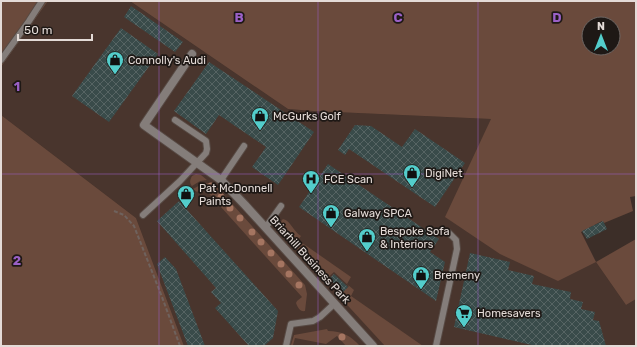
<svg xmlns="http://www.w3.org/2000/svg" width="637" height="347" font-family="Rubik,sans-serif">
	<defs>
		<pattern id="building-cross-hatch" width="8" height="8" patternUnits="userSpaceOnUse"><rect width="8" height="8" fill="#394b4a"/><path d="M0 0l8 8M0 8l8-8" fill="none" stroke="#566463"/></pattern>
	</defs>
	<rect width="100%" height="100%" fill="#3c2e28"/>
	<path fill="#49352d" d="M48,1H130L288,109L313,111L491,119L596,262L626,305L636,299V346H184L136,218L1,115V67Z"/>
	<path fill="#6a4a3c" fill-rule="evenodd" d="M1,1H48L1,67Z
		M130,1H636V196L630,197L633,211L604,223L602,221L581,232L596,262L636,239V299L626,305L596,262L558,281L500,254L445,217L491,119L313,111L288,109ZM589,24H613V48H589Z
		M1,115L136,218L184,346H1Z
		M196,174L201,175L207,180L200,181L192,186C189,183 190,180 192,176Z
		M206,183L212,184L216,186L305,285L307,294L305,311C300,312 298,308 296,303L297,301L302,297L203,187L197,192L193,189L202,184Z
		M283,219C291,221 293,231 301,236L298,240L351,277L347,284L354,290L351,296L423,346H385L339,296L349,286L334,272L325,280L283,234C281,229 279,222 283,219Z
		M327,329L328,331C342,331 351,336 360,346H346L337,336L326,344L295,338L293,345H291L294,335Z"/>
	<path fill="url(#building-cross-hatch)" d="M131,6L183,42L175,52L124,17Z
		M121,28L158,54L109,122L72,96Z
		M209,62L314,132L278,185L252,167L266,147L219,115L206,134L174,111Z
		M355,125L371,126L402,147L415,129L465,163L435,207L349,149L345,155L338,150Z
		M328,164L439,239L430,252L445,262L436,301L299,207Z
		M179,201L278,311L273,338L264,346H249L215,308L221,303L211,292L216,288L157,221Z
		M603,221L607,229L587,239L582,231Z
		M470,253L510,262L508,270L534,276L532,284L571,292L570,299L583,302L581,309L595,312L593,320L599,321L606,346H536L454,327Z
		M165,257L176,269L205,346H188L157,264Z
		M334,274L348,287L343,292L329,279Z"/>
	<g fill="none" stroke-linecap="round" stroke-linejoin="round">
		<defs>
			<path id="lane" d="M1,60L29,21L42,1
				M221,180L244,146
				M143,215L180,181L206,153L207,149L206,141L175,120
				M266,227L281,206
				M286,346L291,324L313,321L320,317L334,304
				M436,346L457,249L456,240L449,233"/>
			<path id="street" d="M192,54L144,125L221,180L245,205L373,346"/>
		</defs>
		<use href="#lane" stroke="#574a44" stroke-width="8"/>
		<use href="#street" stroke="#574a44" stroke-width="10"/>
		<path stroke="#6f625d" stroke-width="2" stroke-dasharray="4 2" stroke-linecap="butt" d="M114,211L124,215L134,226L162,297L180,346"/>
		<use href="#lane" stroke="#847d7a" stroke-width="6"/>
		<use href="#street" stroke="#847d7a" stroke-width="8"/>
	</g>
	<g fill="#a57561">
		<circle cx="211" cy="186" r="3.5"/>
		<circle cx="221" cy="197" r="3.5"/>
		<circle cx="230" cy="208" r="3.5"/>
		<circle cx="240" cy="218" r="3.5"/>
		<circle cx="252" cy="232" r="3.5"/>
		<circle cx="261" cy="242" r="3.5"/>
		<circle cx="271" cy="253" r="3.5"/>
		<circle cx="281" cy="264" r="3.5"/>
		<circle cx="289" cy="274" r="3.5"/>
		<circle cx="299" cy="285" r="3.5"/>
		<circle cx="342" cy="337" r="3.5"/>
	</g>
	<path fill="none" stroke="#9a60c6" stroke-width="1" stroke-opacity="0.55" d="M159,1V346M318,1V346M478,1V346M1,174H636"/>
	<defs>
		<symbol id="shop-pin" viewBox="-11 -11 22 30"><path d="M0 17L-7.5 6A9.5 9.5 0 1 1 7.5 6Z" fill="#53cdcb" stroke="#1e1815"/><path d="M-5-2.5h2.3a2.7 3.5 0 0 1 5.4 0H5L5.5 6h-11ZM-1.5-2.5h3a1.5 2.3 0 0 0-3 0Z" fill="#111"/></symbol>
		<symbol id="hospital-pin" viewBox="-11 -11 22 30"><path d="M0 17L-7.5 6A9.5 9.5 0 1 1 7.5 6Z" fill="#53cdcb" stroke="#1e1815"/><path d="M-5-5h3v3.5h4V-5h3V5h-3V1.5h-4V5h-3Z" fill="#111"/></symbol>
		<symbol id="supermarket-pin" viewBox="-11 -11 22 30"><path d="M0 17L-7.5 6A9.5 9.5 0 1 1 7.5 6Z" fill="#53cdcb" stroke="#1e1815"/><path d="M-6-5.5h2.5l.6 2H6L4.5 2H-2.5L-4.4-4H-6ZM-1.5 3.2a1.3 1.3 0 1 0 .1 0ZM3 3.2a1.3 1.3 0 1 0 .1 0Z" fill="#111"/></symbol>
	</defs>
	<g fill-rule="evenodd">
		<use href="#shop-pin" x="105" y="50" width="20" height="27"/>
		<use href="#shop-pin" x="250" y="106" width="20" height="27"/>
		<use href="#shop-pin" x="402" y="163" width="20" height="27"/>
		<use href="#hospital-pin" x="301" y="169" width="20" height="27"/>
		<use href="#shop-pin" x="176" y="184" width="20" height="27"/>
		<use href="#shop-pin" x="321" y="203" width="20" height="27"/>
		<use href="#shop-pin" x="357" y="227" width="20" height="27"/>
		<use href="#shop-pin" x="411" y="265" width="20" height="27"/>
		<use href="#supermarket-pin" x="454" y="303" width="20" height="27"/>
	</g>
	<g text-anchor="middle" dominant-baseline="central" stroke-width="3.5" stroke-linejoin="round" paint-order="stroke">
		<g font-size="11" fill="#e4dbd7" stroke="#1e1815" text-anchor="start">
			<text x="128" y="60">Connolly's Audi</text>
			<text x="273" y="116">McGurks Golf</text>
			<text x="425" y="173">DigiNet</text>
			<text x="324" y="179">FCE Scan</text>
			<text x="199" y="188">Pat McDonnell<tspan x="199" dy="13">Paints</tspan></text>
			<text x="344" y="213">Galway SPCA</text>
			<text x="380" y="231">Bespoke Sofa<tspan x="380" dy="13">&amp; Interiors</tspan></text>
			<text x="434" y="275">Bremeny</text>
			<text x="477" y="313">Homesavers</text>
		</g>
		<g font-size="11" fill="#e4dbd7" stroke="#1e1815">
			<text transform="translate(310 260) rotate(48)">Briarhill Business Park</text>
		</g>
	</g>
	<g font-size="13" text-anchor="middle" font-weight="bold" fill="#9a60c6" stroke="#1e1815" stroke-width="3.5" stroke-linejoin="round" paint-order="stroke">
		<text x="239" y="22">B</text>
		<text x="398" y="22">C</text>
		<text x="557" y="22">D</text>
		<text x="17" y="91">1</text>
		<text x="17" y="265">2</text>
	</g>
	<rect width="637" height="347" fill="none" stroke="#e4dbd7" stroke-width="4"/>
	<g transform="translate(601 36)"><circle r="19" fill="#1e1815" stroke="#6d6663"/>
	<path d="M0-3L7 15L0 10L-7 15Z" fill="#53cdcb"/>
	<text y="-6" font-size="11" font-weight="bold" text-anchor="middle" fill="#e4dbd7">N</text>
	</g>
	<path d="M18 34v6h74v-6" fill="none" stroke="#e4dbd7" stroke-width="2"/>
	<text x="24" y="34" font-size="12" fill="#e4dbd7" stroke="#1e1815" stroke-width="3" paint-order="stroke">50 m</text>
</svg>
